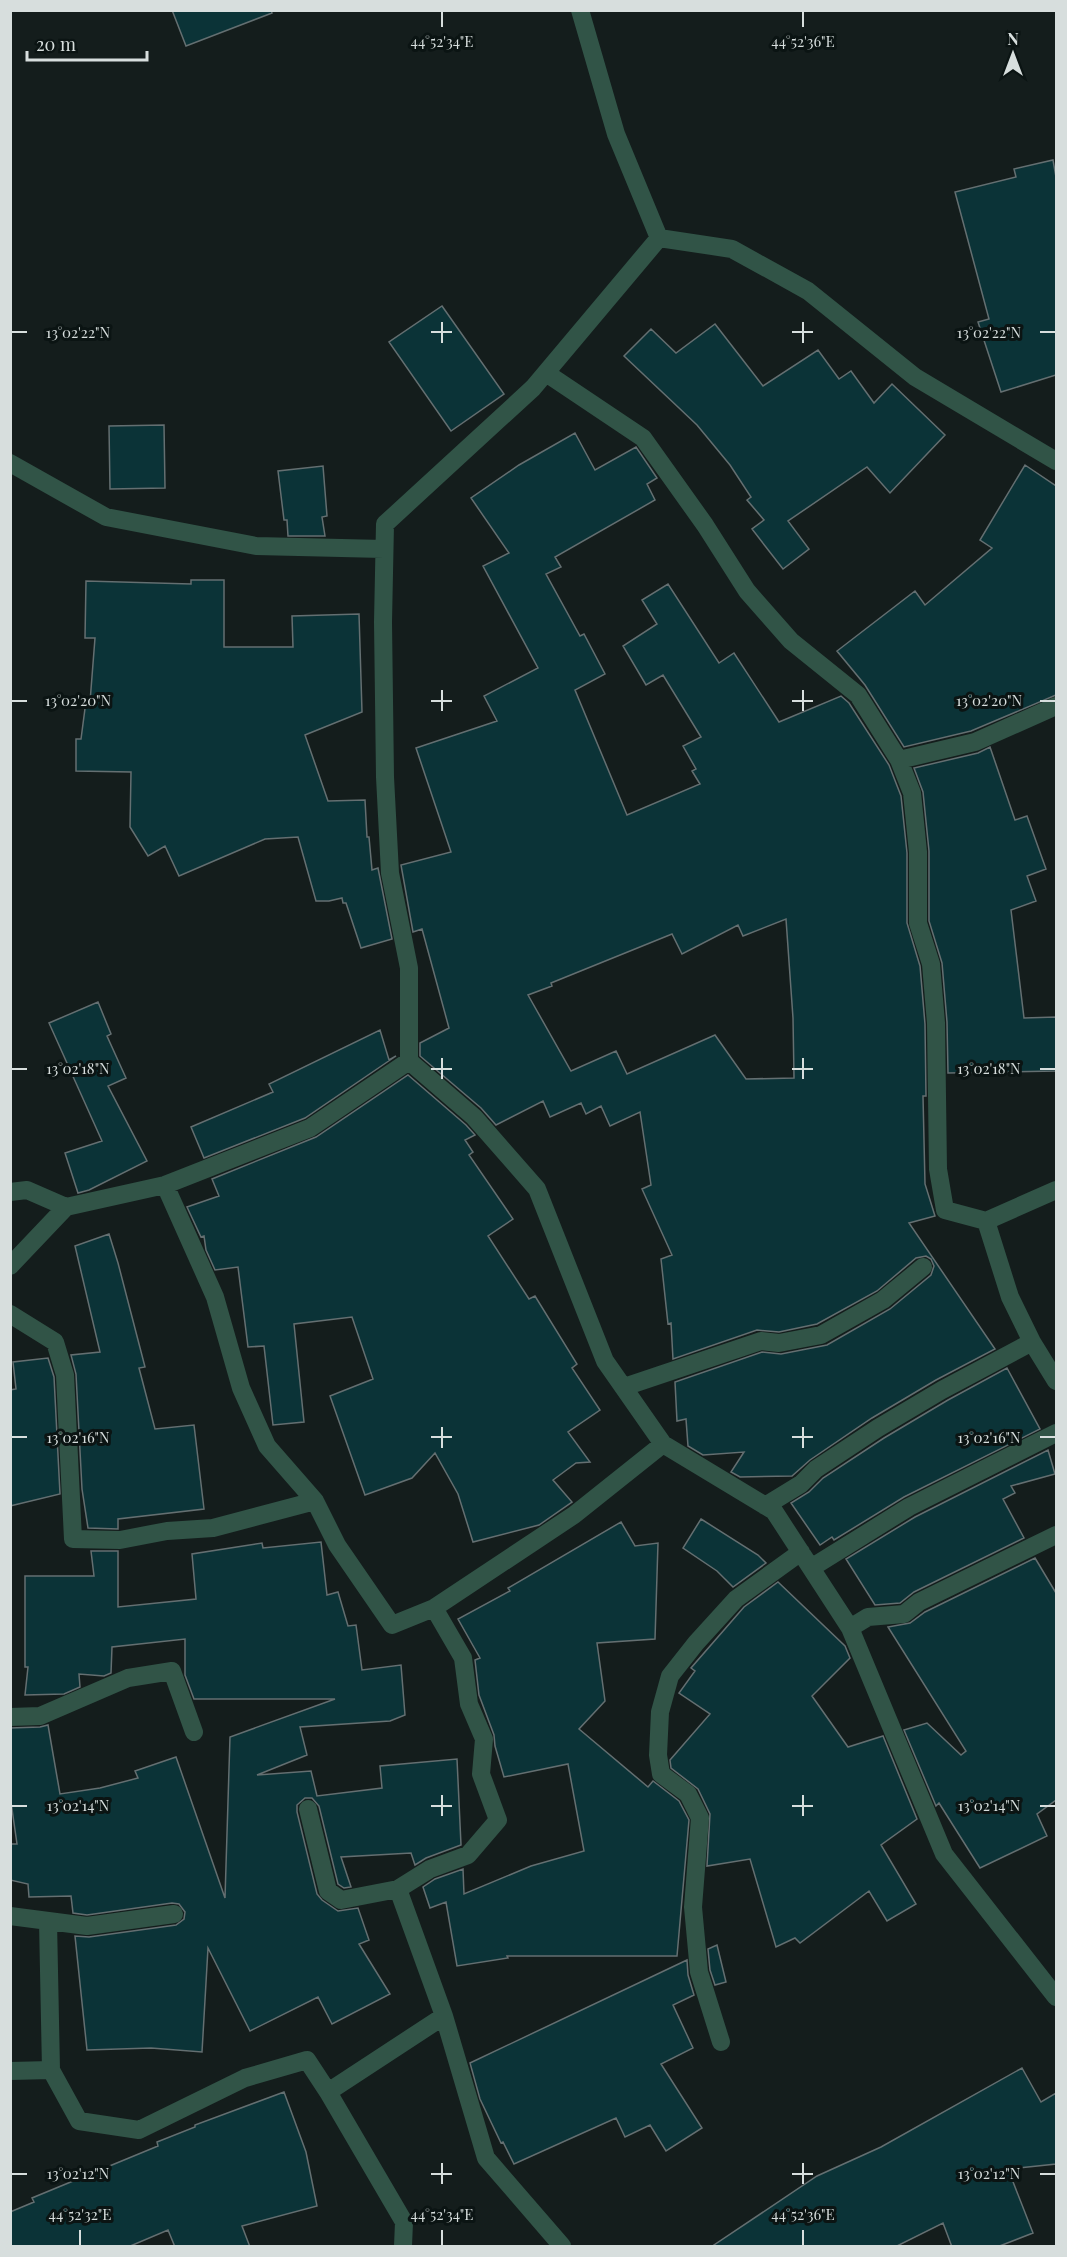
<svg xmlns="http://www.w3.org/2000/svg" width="1067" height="2257" font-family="'Playfair Display',serif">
	<rect width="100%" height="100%" fill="#141d1c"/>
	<path fill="#0b3337" stroke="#646f71" stroke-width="1.5" fill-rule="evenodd" d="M172,10H271L272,13L186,46Z
		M1053,160L1056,177V375L1001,392L978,322L989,319L955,192L1016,177L1014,169Z
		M442,306L504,394L451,431L389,342Z
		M715,324L763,386L818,350L839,379L851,371L874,403L892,384L945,435L890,493L867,467L788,521L809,549L783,569L752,529L764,520L747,500L751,497L730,465L697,425L624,356L651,329L676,353Z
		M164,425L165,488L110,489L109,426Z
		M575,433L595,470L636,447L657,478L647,484L655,500L555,557L561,567L546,574L580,636L584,634L605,674L575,690L627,815L700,784L692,771L696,769L683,746L701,737L663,675L646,685L623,646L657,624L642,600L668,584L719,663L734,653L779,722L841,696L849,703L889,765L901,796L907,853V923L920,966L925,1024L926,1096H923L925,1184L935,1216L909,1223L995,1349L936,1380L872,1418L810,1460L792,1476L740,1477L731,1472L744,1452L703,1455L688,1446L686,1419L677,1421L675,1382L762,1352L781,1354L827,1345L890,1309L931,1275L934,1266L931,1259L926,1256L916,1258L877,1291L817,1324L779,1332L757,1330L673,1359L671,1323L668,1324L661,1259L672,1255L642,1189L651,1185L640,1112L610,1126L601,1106L586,1114L581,1103L550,1117L543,1101L496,1125L481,1108L420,1056V1043L449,1028L422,929L413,932L401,865L451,852L416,748L497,721L484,696L538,668L483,566L509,553L471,498L519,465ZM786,919L793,1018L794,1078L746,1079L715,1035L627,1074L616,1051L571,1071L528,995L552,986L551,983L672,934L682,954L738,925L743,936Z
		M1025,465L1056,486V695L971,731L904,747L865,685L837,651L915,591L925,605L992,548L980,540Z
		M323,466L327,516L322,517L325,536H288L287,520H284L278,471Z
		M191,580H224V647H293L292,616L359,614L362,712L305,735L328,801L365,800L367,837H369L372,870L378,868L392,939L361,948L346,903H343L342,898L329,901H316L298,837L265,839L179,876L165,846L148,856L130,827L131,772L76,771V739H81L86,701L90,702L95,638H85L86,581L191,584Z
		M990,747L1015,820L1027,816L1046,869L1027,876L1036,901L1011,910L1024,1018L1056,1017V1071L948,1073L947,1022L942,963L929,921V851L923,792L914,768L978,753Z
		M98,1002L111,1034L107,1036L126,1078L108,1086L147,1161L89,1190L78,1193L65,1153L102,1141L49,1023Z
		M380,1030L389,1060L396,1056L305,1118L204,1158L191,1127L273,1092L269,1084Z
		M408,1075L466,1125L475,1135L465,1140L473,1152L469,1155L513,1219L488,1236L529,1299L535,1296L577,1364L572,1368L600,1410L568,1432L590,1462L576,1463L553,1480L572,1502L539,1525L473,1542L458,1494L435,1453L412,1478L365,1495L330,1396L373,1379L352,1317L294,1324L304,1422L273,1425L264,1346L248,1347L238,1267L215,1270L206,1250L204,1236L201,1237L187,1207L219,1196L212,1179L316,1137Z
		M109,1234L118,1263L145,1367L139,1368L155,1429L194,1425L204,1509L118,1519V1529L88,1528L82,1489L76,1374L71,1355L100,1352L75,1246Z
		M48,1358L54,1377L60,1494L10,1506V1390L16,1389L13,1362Z
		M1007,1368L1040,1429L904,1497L834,1540L832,1537L820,1545L791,1503L809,1492L823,1478L884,1438L948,1400Z
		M1048,1450L1055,1474L1011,1486L1015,1493L1003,1499L1024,1538L914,1592L900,1603L875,1605L846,1559L915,1517Z
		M701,1519L758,1555L766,1563L733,1587L717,1571L683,1548Z
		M621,1522L635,1546L658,1543L655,1639L597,1643L605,1701L579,1729L648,1787L653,1781L679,1801L689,1820L677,1956H507L508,1958L457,1966L446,1902L430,1908L423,1887L435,1879L463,1869L464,1894L531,1866L584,1851L568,1764L504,1777L495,1746L494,1735L479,1695L475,1660L480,1658L458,1619L510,1591L508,1588Z
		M321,1542L327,1595L338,1592L348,1626L356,1625L362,1670L401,1665L405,1715L390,1721L300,1727L307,1755L257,1775L311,1771L317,1796L382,1788L380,1766L457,1759L461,1845L426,1858L415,1865L411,1853L341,1857L351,1887L344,1888L338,1884L319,1806L312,1798H305L297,1805V1812L317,1894L322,1900L338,1911L358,1908L369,1940L359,1944L390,1994L332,2024L318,1997L250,2031L208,1948L202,2052L151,2048L87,2050L75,1936L89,1937L176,1925L184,1919L185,1912L179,1904L172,1903L87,1915L73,1913L71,1896L29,1897L28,1884L10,1880V1844H17L10,1795V1728L40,1727L48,1725L60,1794L100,1788L138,1778L135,1771L176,1757L225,1898L230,1737L335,1699H194L185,1675V1639L112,1647L111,1673L104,1676L79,1674L80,1687L64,1694L25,1695L28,1667H25V1576H94L91,1551H118V1607L196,1599L192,1554L262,1543L263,1548Z
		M1035,1558L1056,1593V1800L1037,1814L1047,1836L980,1868L939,1803L936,1806L904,1730L927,1723L961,1755L966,1751L888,1627L910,1623L925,1612Z
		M778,1582L845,1646L850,1658L812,1696L848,1747L883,1736L917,1819L881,1845L916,1904L887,1921L869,1891L800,1943L795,1938L776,1947L750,1859L707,1866L710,1814L698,1789L671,1768L670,1760L710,1714L679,1693L695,1671L691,1668L744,1607Z
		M717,1945L726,1982L715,1985L710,1970L708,1949Z
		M687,1960L688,1975L694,1995L673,2005L693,2048L661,2064L702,2128L666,2151L650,2125L625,2137L616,2118L514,2164L503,2142L501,2143L480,2099L470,2063Z
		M1022,2068L1041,2102L1056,2093V2164L1008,2169L1033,2233L997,2247H952L943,2223L895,2247H711L817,2176L881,2147Z
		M284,2092L306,2152L317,2206L242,2226L250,2247H175L168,2230L128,2247H10V2212L34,2202L32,2198L158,2146L157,2142L195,2127V2125Z"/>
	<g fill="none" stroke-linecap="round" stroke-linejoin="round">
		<path stroke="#315447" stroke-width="18" d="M580,10L616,134L659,238L732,249L808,291L915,377L1056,461
			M659,238L533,388L385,524L383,622L385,777L390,873L409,968V1061L474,1117L537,1189L605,1361L663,1444L774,1511L850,1628L944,1854L1056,1997
			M546,373L643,438L705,525L747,591L791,641L858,695L899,760L912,793L918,852V923L931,964L936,1023L938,1169L945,1210L986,1221
			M10,463L106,517L256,546L384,549
			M899,760L975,742L1056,706
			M165,1185L215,1297L241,1388L267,1446L315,1501L337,1545L392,1625L434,1608
			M1056,1190L986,1221L1010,1297L1032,1342L1056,1381
			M10,1192L27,1190L66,1207
			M10,1266L66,1207L165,1185L310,1128L409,1061
			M10,1314L55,1342L65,1375L73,1539L120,1540L167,1531L213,1528L315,1501
			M624,1387L761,1341L779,1343L821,1335L883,1300L923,1267
			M765,1506L801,1484L816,1469L878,1428L942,1390L1032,1342
			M811,1568L909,1507L1056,1433
			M850,1628L868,1617L904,1614L919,1602L1056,1535
			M10,1717L40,1716L128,1678L172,1671L194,1732
			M308,1809L328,1891L341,1900L398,1889
			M10,1916L87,1926L174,1914
			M444,2016L486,2158L562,2246
			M721,2042L699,1972L693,1907L700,1818L688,1794L661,1774L658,1755L660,1712L670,1676L696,1643L736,1599L801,1552
			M51,2070L79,2121L139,2130L245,2078L307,2060L328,2092
			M10,2071L51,2070L48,1921
			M403,2246L404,2222L328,2092L444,2016L398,1889L430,1869L468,1855L498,1820L481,1774L484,1739L469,1704L463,1658L434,1608L574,1515L663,1444"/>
	</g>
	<path fill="none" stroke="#d7dedd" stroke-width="2" d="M442,12V27M803,12V27M442,322V343M803,322V343M12,332H27M431,332H452M792,332H813M1040,332H1055M442,690V711M803,690V711M12,701H27M431,701H452M792,701H813M1040,701H1055M442,1058V1079M803,1058V1079M12,1069H27M431,1069H452M792,1069H813M1040,1069H1055M442,1427V1448M803,1427V1448M12,1437H27M431,1437H452M792,1437H813M1040,1437H1055M442,1795V1816M803,1795V1816M12,1806H27M431,1806H452M792,1806H813M1040,1806H1055M442,2163V2184M803,2163V2184M12,2174H27M431,2174H452M792,2174H813M1040,2174H1055M80,2230V2245M442,2230V2245M803,2230V2245"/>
	<g font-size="15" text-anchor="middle" fill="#d7dedd" stroke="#0b1413" stroke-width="6" stroke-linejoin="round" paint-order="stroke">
		<text x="442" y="47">44°52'34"E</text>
		<text x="803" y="47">44°52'36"E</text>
		<text x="78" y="338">13°02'22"N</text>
		<text x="989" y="338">13°02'22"N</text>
		<text x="78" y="706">13°02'20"N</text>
		<text x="989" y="706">13°02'20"N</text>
		<text x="78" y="1074">13°02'18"N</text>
		<text x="989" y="1074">13°02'18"N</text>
		<text x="78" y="1443">13°02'16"N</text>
		<text x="989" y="1443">13°02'16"N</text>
		<text x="78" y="1811">13°02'14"N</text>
		<text x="989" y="1811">13°02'14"N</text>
		<text x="78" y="2179">13°02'12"N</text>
		<text x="989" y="2179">13°02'12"N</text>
		<text x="80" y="2220">44°52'32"E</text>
		<text x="442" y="2220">44°52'34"E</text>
		<text x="803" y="2220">44°52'36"E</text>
	</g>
	<rect width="1067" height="2257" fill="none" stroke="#d7dedd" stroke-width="24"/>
	<g transform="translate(1013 54)" stroke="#0b1413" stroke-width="4.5" paint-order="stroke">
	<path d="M0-4.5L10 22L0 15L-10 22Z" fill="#d7dedd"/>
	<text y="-9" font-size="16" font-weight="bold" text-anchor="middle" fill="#d7dedd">N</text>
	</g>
	<path d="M27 51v9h120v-9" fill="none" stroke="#d7dedd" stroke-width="3"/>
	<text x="36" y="51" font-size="18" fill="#d7dedd" stroke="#0b1413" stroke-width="4.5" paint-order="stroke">20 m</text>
</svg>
